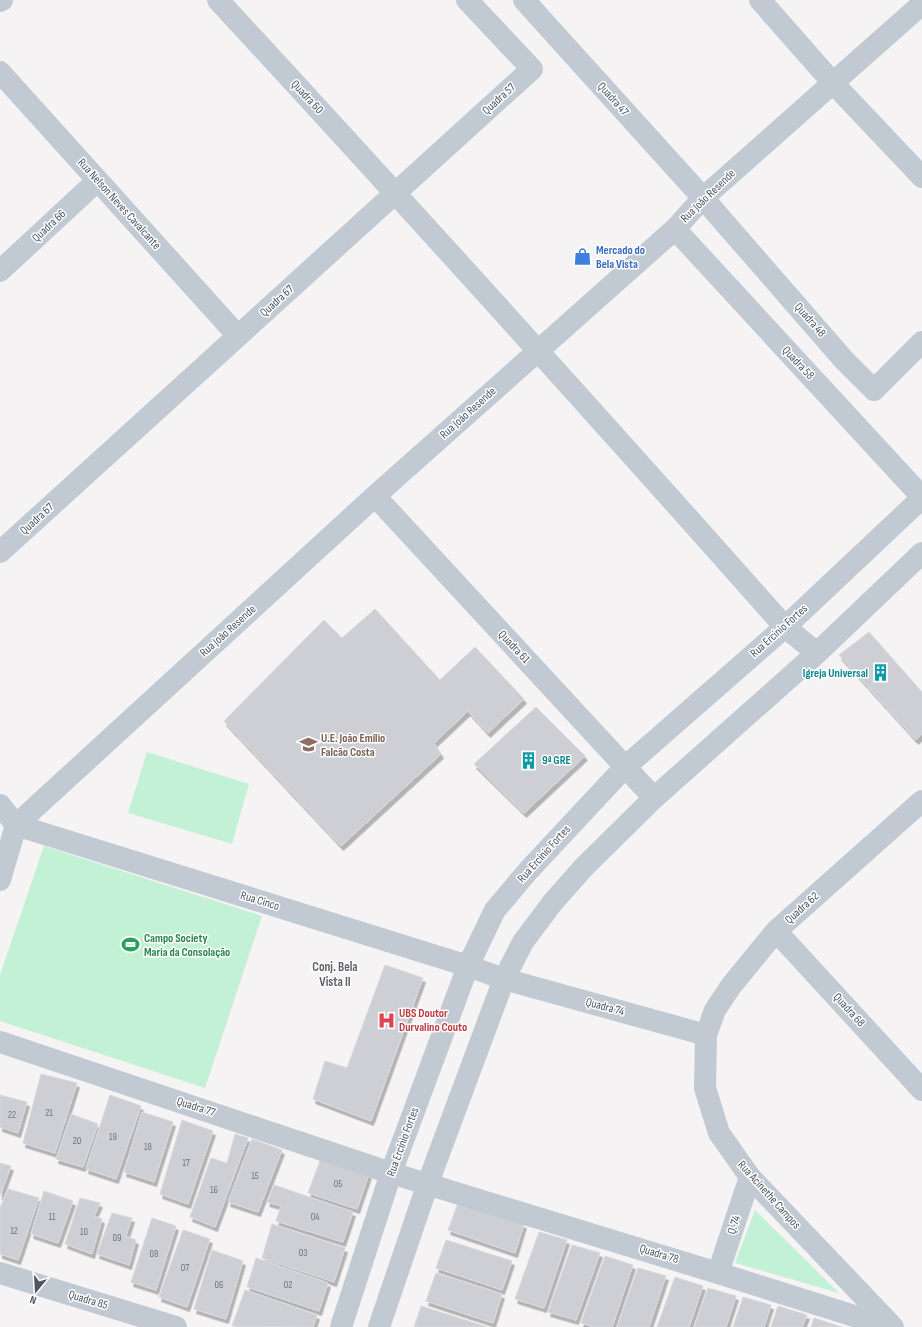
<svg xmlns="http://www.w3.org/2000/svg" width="922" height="1327" font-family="'Sofia Sans Condensed',sans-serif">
	<defs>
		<filter id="shadow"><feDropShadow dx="2.5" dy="4.5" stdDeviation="0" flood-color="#0004"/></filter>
	</defs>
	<rect width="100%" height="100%" fill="#f5f3f3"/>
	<path fill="#c3f1d5" d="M147,752L249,784L232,844L128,813Z
		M44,846L262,916L205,1088L0,1021V975Z
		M755,1210L839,1293L735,1263Z"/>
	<path fill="#cdcfd5" stroke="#d7d9de" filter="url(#shadow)" d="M375,609L440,680L475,647L524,699L488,733L468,711L434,743L441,754L341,846L224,721L324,620L342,638Z
		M869,632L922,692V734L916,740L839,655Z
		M536,707L585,756L524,813L474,764Z
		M385,965L423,978L371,1121L313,1099L325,1061L347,1068Z
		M41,1074L77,1083L55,1153L23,1143Z
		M0,1095L27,1102L18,1133L0,1127Z
		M110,1095L141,1106L116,1179L86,1169Z
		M142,1112L173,1122L154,1182L124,1172Z
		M71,1114L98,1124L83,1167L56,1159Z
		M182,1120L213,1131L188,1204L160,1194Z
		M235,1134L248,1138L215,1227L190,1217L211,1158L227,1163Z
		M252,1139L282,1150L258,1212L228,1202Z
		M321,1158L369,1174L357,1209L308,1193Z
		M0,1163L11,1166L0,1196Z
		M274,1185L353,1212L343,1242L276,1221L281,1206L267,1202Z
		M8,1189L39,1198L18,1260L0,1254V1208Z
		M44,1191L73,1201L58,1243L31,1234Z
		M80,1198L100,1203L94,1216L102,1219L92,1254L65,1244Z
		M458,1203L524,1224L515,1253L448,1230Z
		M112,1213L132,1218L126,1236L136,1240L129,1265L97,1254Z
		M152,1218L176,1226L156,1290L131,1282Z
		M272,1224L345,1248L334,1282L262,1258Z
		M183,1230L210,1239L187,1307L159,1297Z
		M539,1232L567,1240L544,1308L515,1299Z
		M446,1240L512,1261L502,1290L436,1268Z
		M572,1245L600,1253L576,1320L548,1312Z
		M212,1250L243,1261L226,1319L194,1309Z
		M605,1256L633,1265L612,1327H594L581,1323Z
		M256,1258L328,1283L319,1311L247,1287Z
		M638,1268L666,1276L649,1327H617Z
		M436,1273L502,1294L493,1323L426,1301Z
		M675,1277L703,1286L689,1327H657Z
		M708,1288L736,1296L726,1327H694Z
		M245,1290L317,1315L313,1327L232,1326Z
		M743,1297L771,1305L764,1327H733Z
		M421,1306L487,1327H414Z
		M778,1306L807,1315L802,1327H771Z
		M814,1318L842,1327H811Z"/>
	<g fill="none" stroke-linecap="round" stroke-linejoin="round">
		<path stroke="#c1cad2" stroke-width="22" d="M218,0C409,207 598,416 785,627L817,653
			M524,0L703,198L844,360L874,390L922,342
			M760,0L833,83L922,177
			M0,1L2,0
			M0,72L238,336
			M675,229L922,497
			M0,271L97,181
			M375,496L654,798
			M0,552L532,69L467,0
			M0,805L16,825
			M16,825L375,496L675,229L703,198L922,4
			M16,825L468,966L504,979L706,1035
			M0,880L16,825
			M776,931L922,1090
			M0,1042L391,1173L718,1273L889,1327
			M0,1273L176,1327
			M718,1273L750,1177
			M341,1327L391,1173L468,966L495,910L528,871L625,767L785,627L922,498
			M379,1327L428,1183L504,979L523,942L553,902L584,867L654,798L817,653L922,553
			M893,1327L750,1177L719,1133L705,1088L706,1035L715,1010L731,986L776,931L922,801"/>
	</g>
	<defs>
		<symbol id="shop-bare" viewBox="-9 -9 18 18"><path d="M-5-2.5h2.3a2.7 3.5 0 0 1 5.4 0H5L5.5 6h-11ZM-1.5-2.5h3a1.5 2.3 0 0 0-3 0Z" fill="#3f7fe0" stroke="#fff" stroke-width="2.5" paint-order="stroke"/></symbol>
		<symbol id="building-bare" viewBox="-9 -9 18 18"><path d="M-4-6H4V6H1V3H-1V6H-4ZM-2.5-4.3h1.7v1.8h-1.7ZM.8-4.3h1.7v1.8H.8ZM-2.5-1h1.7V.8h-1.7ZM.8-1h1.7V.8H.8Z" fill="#0f9aa8" stroke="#fff" stroke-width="2.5" paint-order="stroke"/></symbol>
		<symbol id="school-bare" viewBox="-9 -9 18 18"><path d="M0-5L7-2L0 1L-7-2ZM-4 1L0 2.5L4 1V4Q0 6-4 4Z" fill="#8d6e63" stroke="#fff" stroke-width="2.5" paint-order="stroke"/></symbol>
		<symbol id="stadium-bare" viewBox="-9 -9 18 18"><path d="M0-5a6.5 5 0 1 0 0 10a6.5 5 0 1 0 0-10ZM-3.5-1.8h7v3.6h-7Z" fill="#2e9e5b" stroke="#fff" stroke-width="2.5" paint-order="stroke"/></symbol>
		<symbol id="hospital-bare" viewBox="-9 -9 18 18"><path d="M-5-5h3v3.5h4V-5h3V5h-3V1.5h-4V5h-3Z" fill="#e0444e" stroke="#fff" stroke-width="2.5" paint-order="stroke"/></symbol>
	</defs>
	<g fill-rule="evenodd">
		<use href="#shop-bare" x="570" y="244" width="25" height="25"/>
		<use href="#building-bare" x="868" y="660" width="25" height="25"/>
		<use href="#school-bare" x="296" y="732" width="25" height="25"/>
		<use href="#building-bare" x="516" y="748" width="25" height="25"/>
		<use href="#stadium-bare" x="118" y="932" width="25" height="25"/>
		<use href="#hospital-bare" x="374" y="1008" width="25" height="25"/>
	</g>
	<g text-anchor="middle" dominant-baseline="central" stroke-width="3" stroke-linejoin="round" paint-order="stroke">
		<g font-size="10" fill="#6b747e">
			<text x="49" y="1113">21</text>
			<text x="12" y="1115">22</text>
			<text x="113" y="1137">19</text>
			<text x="77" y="1141">20</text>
			<text x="148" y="1147">18</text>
			<text x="186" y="1163">17</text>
			<text x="255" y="1176">15</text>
			<text x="338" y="1184">05</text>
			<text x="214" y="1190">16</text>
			<text x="52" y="1217">11</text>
			<text x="315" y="1217">04</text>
			<text x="14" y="1231">12</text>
			<text x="84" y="1232">10</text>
			<text x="117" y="1238">09</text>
			<text x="303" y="1253">03</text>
			<text x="154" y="1254">08</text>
			<text x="185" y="1268">07</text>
			<text x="219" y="1285">06</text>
			<text x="288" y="1285">02</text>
		</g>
		<g font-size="12" fill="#4a5661" stroke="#fff">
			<text transform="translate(307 97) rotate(47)">Quadra 60</text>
			<text transform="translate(499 99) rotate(-42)">Quadra 57</text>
			<text transform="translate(613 99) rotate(48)">Quadra 47</text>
			<text transform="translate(708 196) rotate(-44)">Rua João Resende</text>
			<text transform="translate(119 204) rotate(48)">Rua Nelson Neves Cavalcante</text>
			<text transform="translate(49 226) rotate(-43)">Quadra 66</text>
			<text transform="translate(277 301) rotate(-42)">Quadra 67</text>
			<text transform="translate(810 320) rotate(49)">Quadra 48</text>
			<text transform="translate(798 363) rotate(47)">Quadra 58</text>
			<text transform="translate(468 413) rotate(-42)">Rua João Resende</text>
			<text transform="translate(37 519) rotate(-42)">Quadra 67</text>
			<text transform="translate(228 631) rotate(-42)">Rua João Resende</text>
			<text transform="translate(779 631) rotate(-42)">Rua Ercínio Fortes</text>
			<text transform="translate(514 647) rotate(47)">Quadra 61</text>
			<text transform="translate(544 854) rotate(-48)">Rua Ercínio Fortes</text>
			<text transform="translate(260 901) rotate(17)">Rua Cinco</text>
			<text transform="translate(802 908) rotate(-42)">Quadra 62</text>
			<text transform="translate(605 1007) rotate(15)">Quadra 74</text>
			<text transform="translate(849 1010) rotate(48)">Quadra 68</text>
			<text transform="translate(196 1107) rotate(18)">Quadra 77</text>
			<text transform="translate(403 1142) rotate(-70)">Rua Ercínio Fortes</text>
			<text transform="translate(769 1195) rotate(48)">Rua Acinethe Campos</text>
			<text transform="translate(734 1225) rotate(-72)">Q. 74</text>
			<text transform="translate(659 1254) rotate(17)">Quadra 78</text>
			<text transform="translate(88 1300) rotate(17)">Quadra 85</text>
		</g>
		<g font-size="12" font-weight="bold" fill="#366cbe" stroke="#fff" text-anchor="start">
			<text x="596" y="250">Mercado do<tspan x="596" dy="14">Bela Vista</tspan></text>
		</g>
		<g font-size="12" font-weight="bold" fill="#0d838f" stroke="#fff" text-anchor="end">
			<text x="868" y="673">Igreja Universal</text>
			<text x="542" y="760" text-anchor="start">9ª GRE</text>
		</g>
		<g font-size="12" font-weight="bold" fill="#785e54" stroke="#fff" text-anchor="start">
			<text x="321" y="738">U.E. João Emílio<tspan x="321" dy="14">Falcão Costa</tspan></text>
		</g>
		<g font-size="12" font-weight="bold" fill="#27864d" stroke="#fff" text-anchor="start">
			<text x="144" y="938">Campo Society<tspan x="144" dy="14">Maria da Consolação</tspan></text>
		</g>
		<g font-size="12" font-weight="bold" fill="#be3a42" stroke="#fff" text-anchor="start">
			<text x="399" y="1013">UBS Doutor<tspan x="399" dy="14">Durvalino Couto</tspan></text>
		</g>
		<g font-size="13" font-weight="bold" fill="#5f6368" stroke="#fff">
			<text x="335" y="967">Conj. Bela<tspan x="335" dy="15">Vista II</tspan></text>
		</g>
	</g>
	<g transform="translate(36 1291) rotate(198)" stroke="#ffffff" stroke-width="3" paint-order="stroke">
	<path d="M0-3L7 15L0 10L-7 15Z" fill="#4a5661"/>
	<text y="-6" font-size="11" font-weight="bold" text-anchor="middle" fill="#4a5661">N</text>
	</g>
</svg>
